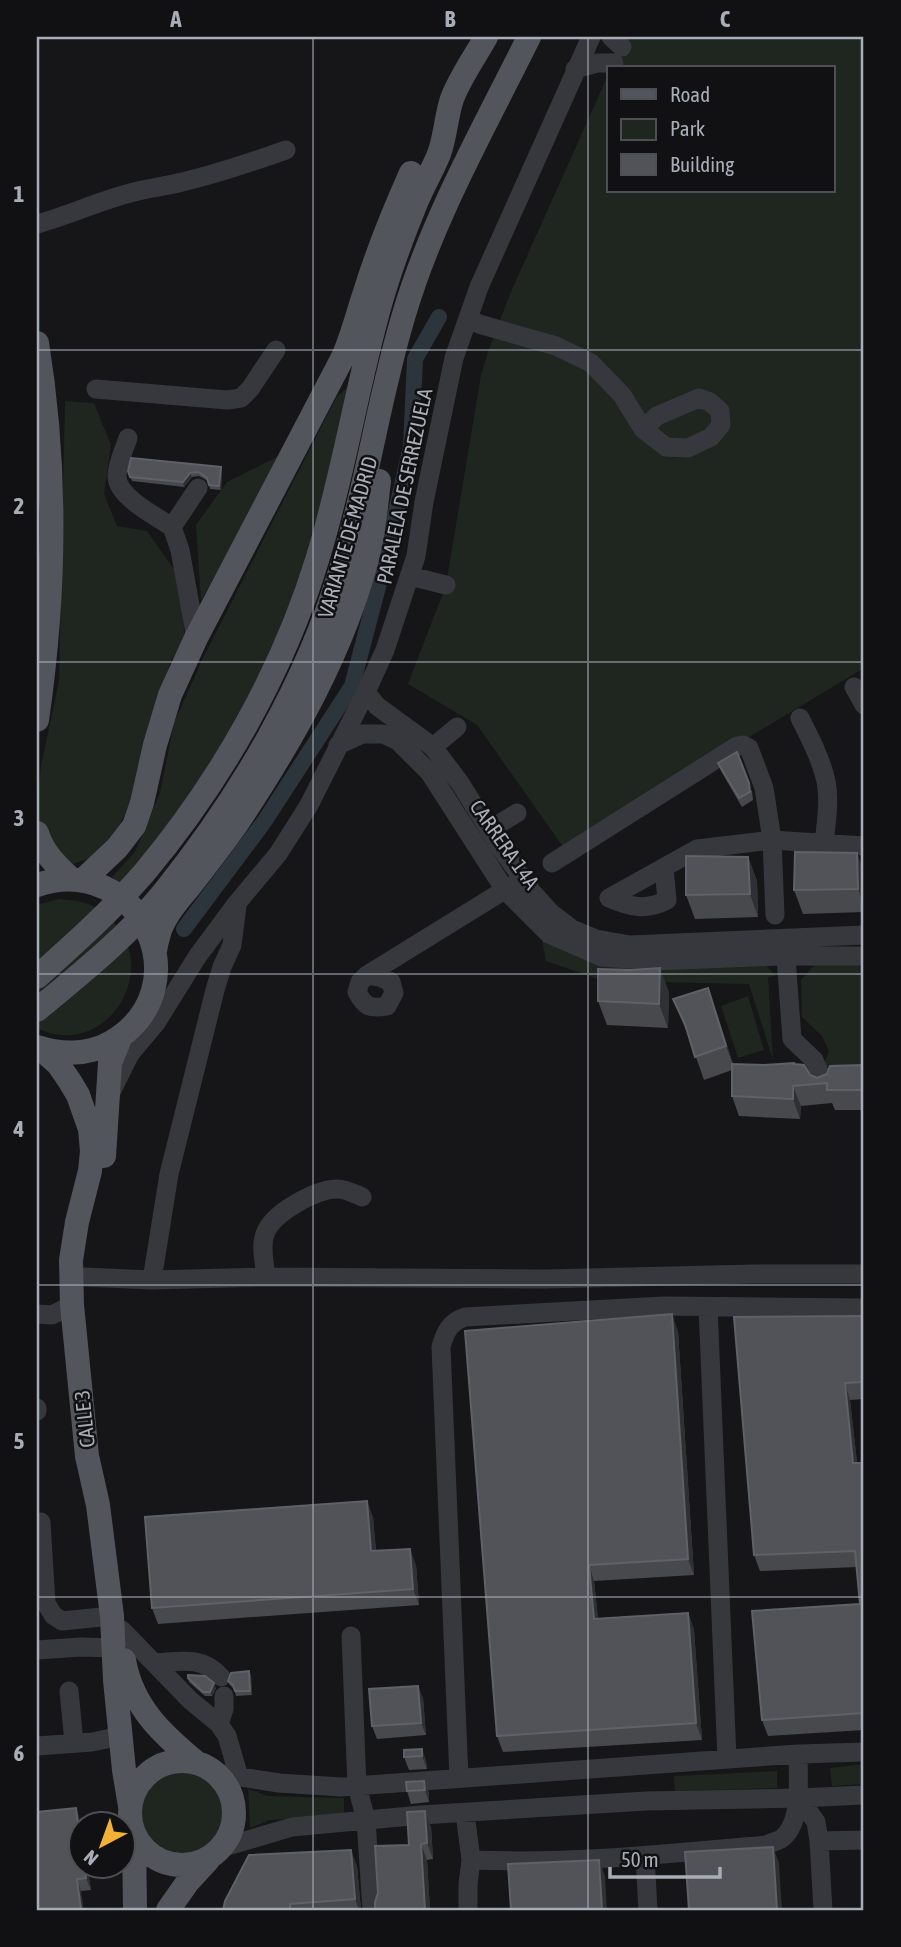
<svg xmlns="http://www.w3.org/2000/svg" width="901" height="1947" font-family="'Asap Condensed',sans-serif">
	<rect width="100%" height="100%" fill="#161618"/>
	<path fill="#1e261f" d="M625,37H864V668L564,848L477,725L408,684L446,585L481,375L489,349L510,294L609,73V191H833V68H611Z
		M354,381L297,592L263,675L196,791L121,885L112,877L135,852L160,793L174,723L203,658L336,398Z
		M65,401L94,403L111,445L104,494L117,526L147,531L178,575L185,637L170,663L133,797L117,831L91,858L73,864L57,854L38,822L37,809L41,766L59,681Z
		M283,454L201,601L196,525L227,482Z
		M59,899C66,900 74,900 81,902C91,904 102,910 109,917C165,969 105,1062 37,1028V905Z
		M538,919L765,964L776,976L768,977L773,1060L749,984L604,981L546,961Z
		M864,949V1081L825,1086V1061L829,1051L822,1036L802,1017L801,980L816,963Z
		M748,996L764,1050L738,1058L721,1006Z
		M864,1764V1784L832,1786L830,1768Z
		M138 1811a43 43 0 1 1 86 0a43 43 0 1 1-86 0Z
		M777,1771V1788L675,1791L674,1776Z
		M248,1789L268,1796L344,1798V1814L270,1820L250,1828Z"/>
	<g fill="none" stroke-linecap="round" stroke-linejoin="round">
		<path stroke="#2c353c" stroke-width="16" d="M184,929L264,822L352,686L383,568L411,446L415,359L439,317"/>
		<path stroke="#37383d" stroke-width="19" d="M611,37L622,47
			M575,69L597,63H614
			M37,224C70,215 101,200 134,192C150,188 167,186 182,182C217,174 252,162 286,150
			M468,318L479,324L556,346L591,363L622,395L643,429L666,447L688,448L711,437L721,425L720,411L710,402L699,398L657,416L643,429
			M96,389L227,400L241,398L250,389L276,350
			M128,438C124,450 117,464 117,476C117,497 156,516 172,527
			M410,576L446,585
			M196,638L180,550L172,527L198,488
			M854,687L864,705
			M366,692L377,706L433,747L460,783L500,847L532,892L551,913L572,929L596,939L630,945L864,935
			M800,718C810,738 821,759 826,781C830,802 826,823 824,844
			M338,745L362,734H383L398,741L430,773L505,890L549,934L602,957L657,961L779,956H864
			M433,747L457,727
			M489,830L517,813
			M552,863L737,746L743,745L749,748L764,788L772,840L775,915
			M664,868L667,900C646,911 630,907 609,898L697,849L772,840L864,846
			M785,944L792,1039L814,1060L825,1086
			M367,975L380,977L391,982L394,993L387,1006C370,1009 365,1007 357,992L360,982L367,975L516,883
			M111,1092L130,1054L156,1023L197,957L237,903L278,854L309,805L366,692L385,650L416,556L424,502L454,358L479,287L591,37
			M84,1277L152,1280L266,1277L545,1279L754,1274H864
			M266,1277C265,1264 260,1247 265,1234C272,1213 315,1190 336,1189C344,1188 355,1194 362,1197
			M152,1280L169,1174L215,990L222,967L232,945L237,906
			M708,1307L727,1759
			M37,1314L52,1315L72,1305
			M37,1408V1411
			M41,1522L46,1603L53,1615L62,1621L112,1616
			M122,1630L190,1700L219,1724L227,1736L239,1777
			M351,1636L357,1786L366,1820L372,1910
			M37,1650L81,1647L114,1648
			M155,1663C182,1661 202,1656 221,1677
			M69,1691L74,1743
			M219,1724L224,1709V1696
			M37,1746L92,1742L121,1736
			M216,1773L279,1783L341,1787L798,1754L864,1752
			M459,1778L441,1347C445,1332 450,1322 465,1317L664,1306L864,1308
			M799,1798L816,1822L819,1841L823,1910
			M465,1813L471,1860
			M819,1841L864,1840
			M221,1848L292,1827L421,1815L646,1801L799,1798L864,1795
			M645,1856L648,1910
			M468,1910V1884L471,1860C570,1864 668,1854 766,1845C771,1843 777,1841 781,1839C803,1824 798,1777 798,1754"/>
		<path stroke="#53555c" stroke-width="24" d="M37,343C57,466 55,596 37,720
			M37,833C43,853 56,865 71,879
			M83,880L117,848L134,826L142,803L155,745L170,695L196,638L343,357C352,337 357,316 364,295C377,253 393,213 411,173
			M37,885C139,851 205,989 110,1043C88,1055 61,1055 37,1047
			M155,951C156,944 158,937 160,930C166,914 179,899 190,886C206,865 223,844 238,822C293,739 343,652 368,555C374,531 376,506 379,481
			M37,977C74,944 111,911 144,873C221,781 283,672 318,557C343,476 356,391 379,308C389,272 402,237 416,203C423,186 432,171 439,154C445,138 446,119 451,102C456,84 476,55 486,37
			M37,1010C79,975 129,935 164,892C241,796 307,684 342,566C368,482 379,395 405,311C434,215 485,126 529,37
			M40,1048L58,1064L69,1080L78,1095L90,1129L92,1151L90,1171L77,1222L71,1260L72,1305L87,1456L98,1505L112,1616L115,1680L124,1770L130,1806
			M104,1156L110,1063L121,1036
			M124,1660C132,1707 163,1735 197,1763
			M130 1813a52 52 0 1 1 104 0a52 52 0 1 1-104 0Z
			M134,1834L135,1910
			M168,1910L187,1883L209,1859"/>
	</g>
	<path fill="#47494d" d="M221,467L222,472L221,490L210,489L208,481L199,476L192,477L184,487L132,481L128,471Z
		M718,763L752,791L753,800L742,807L721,771Z
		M857,853L864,873V912L803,914L794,890Z
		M748,857L757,881L758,917L695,919L686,895Z
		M669,992L668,1028L607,1025L598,1001Z
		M673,999L716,1011L733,1064L764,1065L795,1064L810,1075L817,1078L864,1065V1110H835L832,1103L801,1106L800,1119L739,1116L732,1096V1070L704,1080L690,1040Z
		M864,1316V1399L850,1400L857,1463H864V1730L768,1736L762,1720L860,1604L857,1567L760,1571L754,1555Z
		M678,1331L694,1575L594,1581L598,1619L688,1613L694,1630L702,1740L503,1752L497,1736Z
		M373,1517L376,1551L416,1565L419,1605L158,1624L152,1608Z
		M249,1671L251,1676L252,1695L236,1696L234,1689L230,1685L228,1681Z
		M188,1678L216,1688L212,1696H205L189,1682Z
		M423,1698L426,1735L377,1739L372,1726Z
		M422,1749L426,1761L427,1769L409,1770L404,1757Z
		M424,1781L429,1793V1802L411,1804L407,1791Z
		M80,1820V1866H87L91,1890L81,1891L37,1910Z
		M431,1827L433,1859L427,1860L430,1910H375L409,1845Z
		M357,1866L361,1910H223Z"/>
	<path fill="#2f3033" d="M221,467L222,472L221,490L219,486Z
		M190,473L192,477L184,487L183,482Z
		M857,853L864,873V907L858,889Z
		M748,857L757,881L758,917L750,894Z
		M660,968L669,992L668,1028L659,1004Z
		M708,988L716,1011L735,1070L726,1046Z
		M793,1086L801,1106L800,1119L793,1099Z
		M672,1314L678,1331L694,1575L688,1559Z
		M845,1383L850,1400L859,1479L853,1463Z
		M367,1501L373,1517L377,1568L371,1551Z
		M410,1549L416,1565L419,1605L413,1589Z
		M589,1565L594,1581L600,1635L594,1619Z
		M688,1613L694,1630L702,1740L696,1723Z
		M249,1671L251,1676L252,1695L250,1691Z
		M214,1683L216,1688L212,1696L210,1692Z
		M418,1686L423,1698L426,1735L421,1723Z
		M422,1749L426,1761L427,1769L422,1756Z
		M424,1781L429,1793V1802L425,1790Z
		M76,1808L80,1820V1841Z
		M425,1811L431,1827L433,1859L427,1843Z
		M421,1844L427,1860L430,1910H425Z
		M773,1847L779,1863L782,1910H777Z
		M351,1850L357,1866L361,1910H359L355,1899Z
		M599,1860L605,1876L607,1910H602Z
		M84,1866H87L91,1890L86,1878Z
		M77,1879L81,1891L84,1910H81Z"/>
	<path fill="#525359" stroke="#5f6168" stroke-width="2" d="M131,458L221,467L219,486L209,485L207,478L198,472L190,473L183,482L130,477L128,471Z
		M737,752L749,783L750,792L739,798L718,763Z
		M795,852L857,853L858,889L794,890Z
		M686,856L748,857L750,894L686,895Z
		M660,968L659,1004L598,1001V969L632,970Z
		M708,988L726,1046L695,1057L685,1024L673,999Z
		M794,1063V1064L804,1065L810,1075L817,1078L827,1074L830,1066L864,1065V1090H827V1083L793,1086V1099L732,1096V1064L764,1065Z
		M672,1314L688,1559L589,1565L594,1619L688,1613L696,1723L497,1736L465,1331Z
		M864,1316V1382L845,1383L853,1463H864V1713L762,1720L752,1611L860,1604L855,1551L754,1555L734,1317Z
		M367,1501L371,1551L410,1549L413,1589L152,1608L145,1517Z
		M249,1671L250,1691H235L233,1685L228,1681L231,1673Z
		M188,1675L205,1676L214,1683L210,1692H203L188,1678Z
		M418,1686L421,1723L372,1726L369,1689Z
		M422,1749V1756L404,1757V1750Z
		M424,1781L425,1790L407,1791L406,1782Z
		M76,1808L80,1841V1866H84L86,1878L77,1879L81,1910H37V1812Z
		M425,1811L427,1843L421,1844L425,1910H375V1902L378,1893L375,1846L409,1845L407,1812Z
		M773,1847L777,1910H689L685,1852Z
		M351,1850L355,1899L290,1904V1910H223L225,1901L249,1855Z
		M599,1860L602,1910H511L508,1864Z"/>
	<path fill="none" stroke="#a8adb8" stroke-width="2" stroke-opacity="0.55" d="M313,37V1910M588,37V1910M37,350H864M37,662H864M37,974H864M37,1285H864M37,1597H864"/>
	<g text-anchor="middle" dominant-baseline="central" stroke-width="5" stroke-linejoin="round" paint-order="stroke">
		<g font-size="21" fill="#a8adb8" stroke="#111113">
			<text transform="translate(404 486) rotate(-78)">PARALELA DE SERREZUELA</text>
			<text transform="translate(347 537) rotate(-74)">VARIANTE DE MADRID</text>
			<text transform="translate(505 844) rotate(55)">CARRERA 14A</text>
			<text transform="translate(84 1419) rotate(-96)">CALLE 3</text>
		</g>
	</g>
	<rect width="901" height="1947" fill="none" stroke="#111113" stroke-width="77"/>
	<rect x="607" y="66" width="228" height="126" fill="#111113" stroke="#4d4f55" stroke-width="2"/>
	<rect x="621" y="89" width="35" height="10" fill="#53555c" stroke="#4d4f55" stroke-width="2"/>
	<text x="670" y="102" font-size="21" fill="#a8adb8">Road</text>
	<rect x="621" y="119" width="35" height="21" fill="#1e261f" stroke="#4d4f55" stroke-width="2"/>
	<text x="670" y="136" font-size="21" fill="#a8adb8">Park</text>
	<rect x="621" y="154" width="35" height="21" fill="#525359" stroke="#4d4f55" stroke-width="2"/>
	<text x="670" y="172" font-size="21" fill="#a8adb8">Building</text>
	<g transform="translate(102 1845) rotate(221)"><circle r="33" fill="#111113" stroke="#4d4f55" stroke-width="2"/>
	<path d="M0-5L12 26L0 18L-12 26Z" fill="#f2b134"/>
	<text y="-10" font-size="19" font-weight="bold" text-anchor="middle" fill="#a8adb8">N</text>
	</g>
	<path d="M610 1867v10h110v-10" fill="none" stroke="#a8adb8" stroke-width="3.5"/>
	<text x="621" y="1867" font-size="21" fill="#a8adb8" stroke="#111113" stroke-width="5" paint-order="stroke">50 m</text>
	<rect x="38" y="38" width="824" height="1871" fill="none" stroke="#a8adb8" stroke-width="2.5"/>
	<g font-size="23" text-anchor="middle" font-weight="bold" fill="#a8adb8">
		<text x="176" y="27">A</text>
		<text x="450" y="27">B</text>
		<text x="725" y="27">C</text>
		<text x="19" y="202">1</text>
		<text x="19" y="514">2</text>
		<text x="19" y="826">3</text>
		<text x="19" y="1137">4</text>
		<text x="19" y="1449">5</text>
		<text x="19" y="1761">6</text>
	</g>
</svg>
